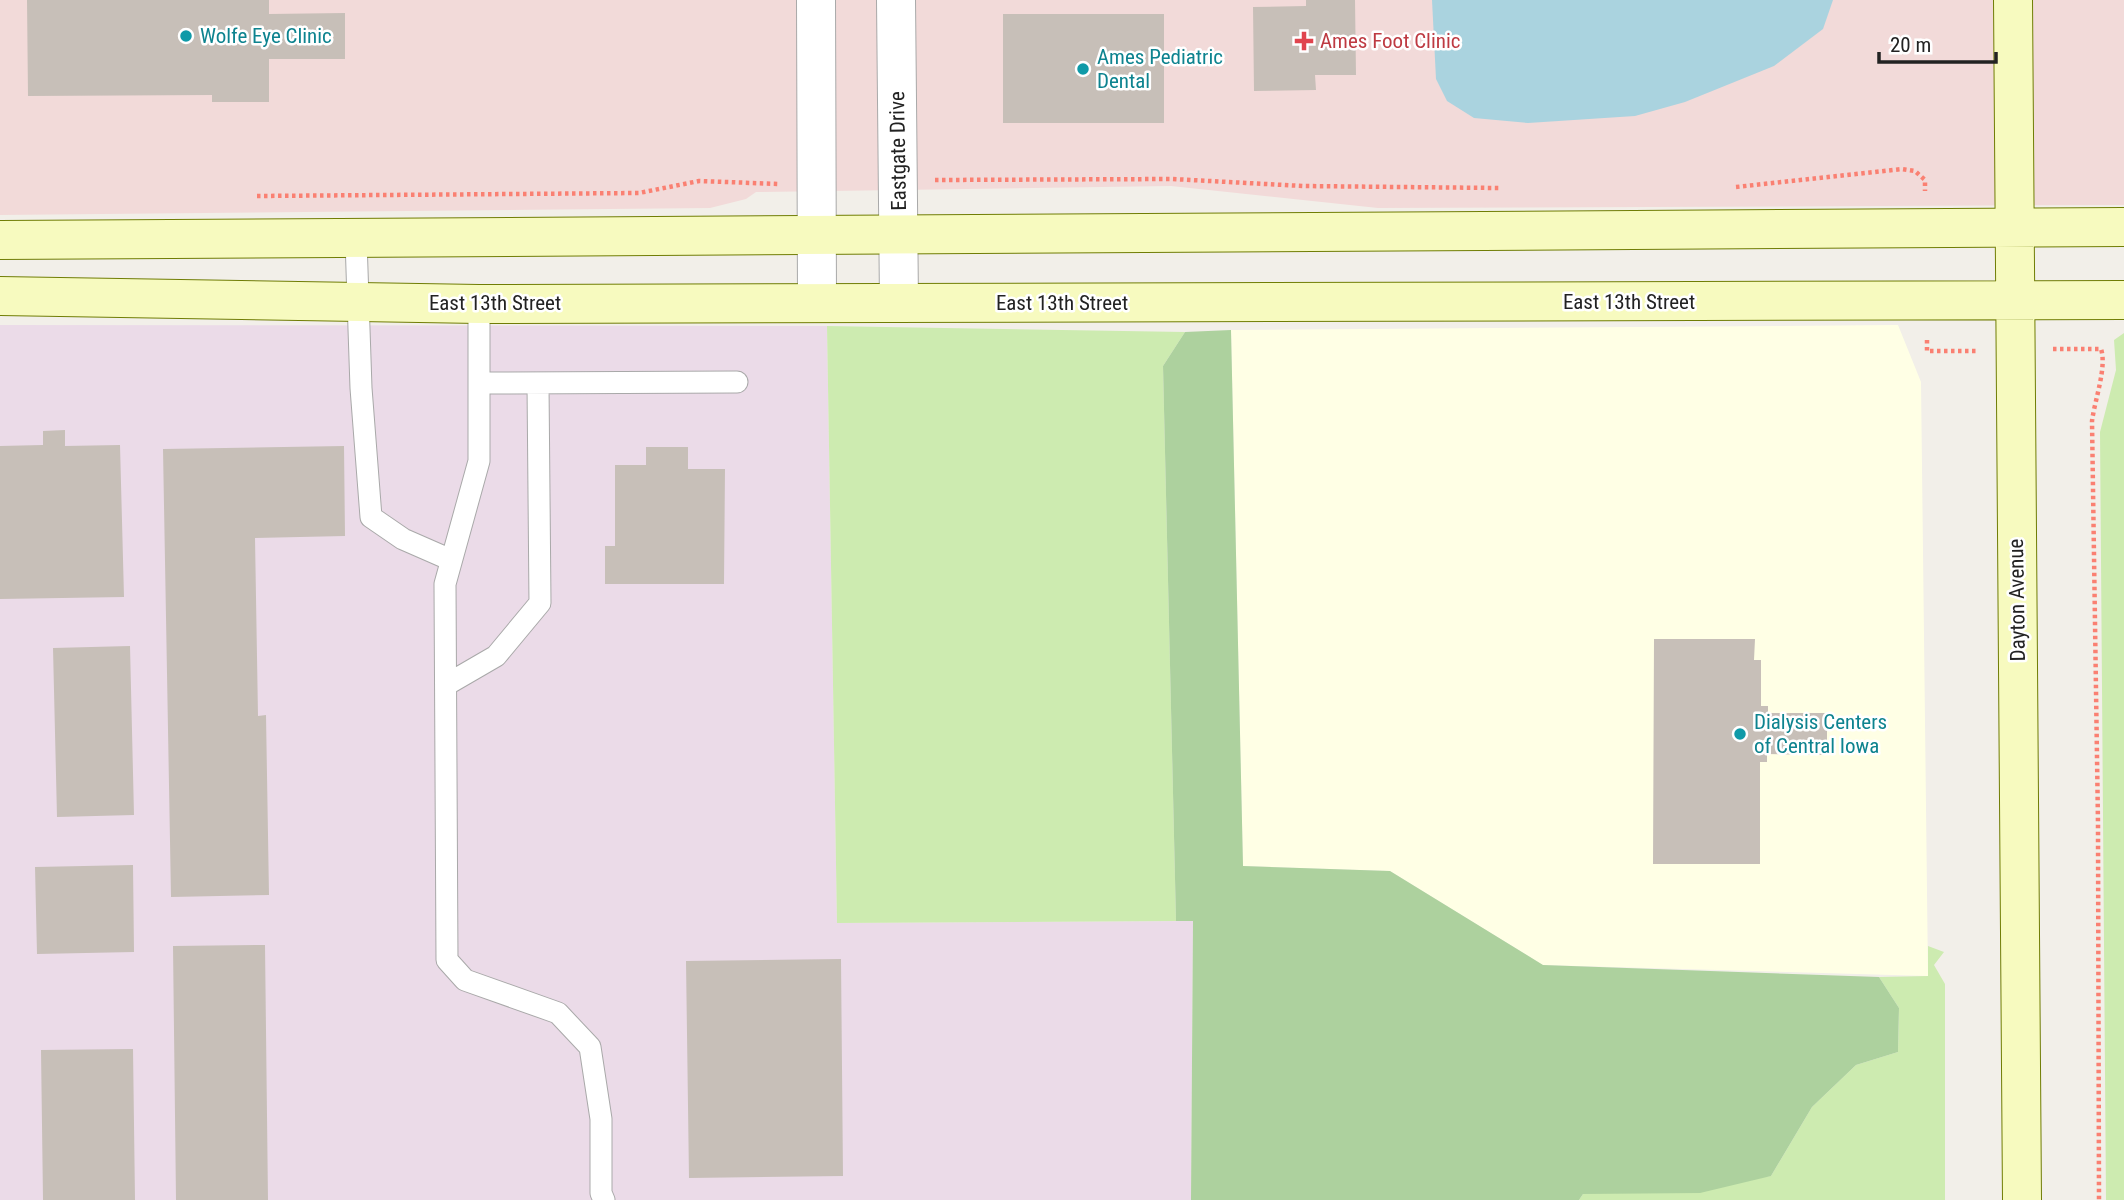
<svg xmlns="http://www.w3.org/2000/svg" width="2124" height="1200" font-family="'Roboto Condensed',sans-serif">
	<rect width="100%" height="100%" fill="#f2efe9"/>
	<path fill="#f2dad9" d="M0,0H2124V205L1378,208L1171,186L756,192L746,199L710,208L0,215Z"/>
	<path fill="#ebdbe8" d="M0,325L827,326L837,923L1193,921L1191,1200H0Z"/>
	<path fill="#ffffe5" d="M1898,325L1921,382L1928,976L1543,965L1390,871L1243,866L1231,330Z"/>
	<path fill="#cdebb0" d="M827,326L1185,332L1163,366L1176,921L837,923Z
		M2124,333V1200H2106L2100,432L2116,370L2114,340Z
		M1928,946L1944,952L1934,965L1945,984V1200H1579L1583,1194L1771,1176L1812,1107L1856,1065L1898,1052L1899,1008L1879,977L1928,976Z"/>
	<path fill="#add19e" d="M1231,330L1243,866L1390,871L1543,965L1879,977L1899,1008L1898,1052L1856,1065L1812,1107L1771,1176L1700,1193L1583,1194L1579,1200H1191L1193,921H1176L1163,366L1185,332Z"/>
	<path fill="#aad3df" d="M1432,0H1833L1823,29L1774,66L1685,102L1635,116L1528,123L1474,118L1447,101L1436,79Z"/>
	<path fill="#c7bfb8" d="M27,0H269V14L345,13V59H269V102H212V95L28,96Z
		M1306,0H1355L1356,75H1315L1316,90L1254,91L1253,7L1306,6Z
		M1003,14H1164V123H1003Z
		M65,430V446L120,445L124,597L0,599V446L43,445V431Z
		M344,446L345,536L255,538L258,716L266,715L269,895L171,897L163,449Z
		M646,447H688V469H725L724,584H605V546H615V465H646Z
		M1654,639H1755L1754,660H1761V706H1768V713H1827V755L1767,754V762H1760V864H1653Z
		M130,646L134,815L57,817L53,648Z
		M133,865L134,952L37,954L35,867Z
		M265,945L268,1200H176L173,946Z
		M841,959L843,1176L689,1178L686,961Z
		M133,1049L135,1200H43L41,1050Z"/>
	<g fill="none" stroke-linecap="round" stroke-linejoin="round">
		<defs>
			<path id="lane" d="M356,240L361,388L371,517L403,539L451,560
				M479,304V461L445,584L447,960L465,980L558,1013L590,1047L601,1119V1193L604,1200
				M479,383L737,382
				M446,685L496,656L540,603L538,384"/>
			<path id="street" d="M816,0L817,302
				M896,0L899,303"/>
			<path id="secondary" d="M2013,0L2022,1200
				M0,240L2124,227
				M0,296L479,304L2124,300"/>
		</defs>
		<use href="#lane" stroke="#a9a9a9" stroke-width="23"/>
		<use href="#street" stroke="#a9a9a9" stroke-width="40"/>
		<use href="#secondary" stroke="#707d05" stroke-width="40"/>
		<path stroke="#fa8072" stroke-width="4.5" stroke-dasharray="3.5 3.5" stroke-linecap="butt" d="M935,180L1172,179L1303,186L1500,188
			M1736,187L1902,169L1915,171L1925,180V191
			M257,196L639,193L699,181L779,184
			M1927,340V351H1977
			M2053,349H2101C2107,367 2095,399 2092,421L2098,824L2099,1200"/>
		<use href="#lane" stroke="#fff" stroke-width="21"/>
		<use href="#street" stroke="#fff" stroke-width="38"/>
		<use href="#secondary" stroke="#f7fabf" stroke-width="38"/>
	</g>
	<g fill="#0f9aa8" stroke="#fff" stroke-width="2.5">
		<circle cx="186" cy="36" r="7"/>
		<circle cx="1083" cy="69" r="7"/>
		<circle cx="1740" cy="734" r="7"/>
	</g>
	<path fill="#e0444e" stroke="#fff" stroke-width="2.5" d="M1300.5 30.5h7v7h7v7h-7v7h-7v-7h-7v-7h7z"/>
	<g text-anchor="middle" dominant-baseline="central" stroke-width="5" stroke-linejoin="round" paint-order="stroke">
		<g font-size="21" fill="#0d838f" stroke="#fff" text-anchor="start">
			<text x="200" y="36">Wolfe Eye Clinic</text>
			<text x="1097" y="57">Ames Pediatric<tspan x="1097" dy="24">Dental</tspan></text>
			<text x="1754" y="722">Dialysis Centers<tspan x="1754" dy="24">of Central Iowa</tspan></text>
		</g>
		<g font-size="21" fill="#be3a42" stroke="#fff" text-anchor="start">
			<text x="1320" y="41">Ames Foot Clinic</text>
		</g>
		<g font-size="21" fill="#222" stroke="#fff">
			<text transform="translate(898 151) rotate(-91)">Eastgate Drive</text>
			<text x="1629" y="302">East 13th Street</text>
			<text x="495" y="303">East 13th Street</text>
			<text x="1062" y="303">East 13th Street</text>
			<text transform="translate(2017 600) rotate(-91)">Dayton Avenue</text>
		</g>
	</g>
	<path d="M1879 52v10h117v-10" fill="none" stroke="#222222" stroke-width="3.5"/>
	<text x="1890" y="52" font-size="21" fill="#222222" stroke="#ffffff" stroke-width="5" paint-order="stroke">20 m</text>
</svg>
